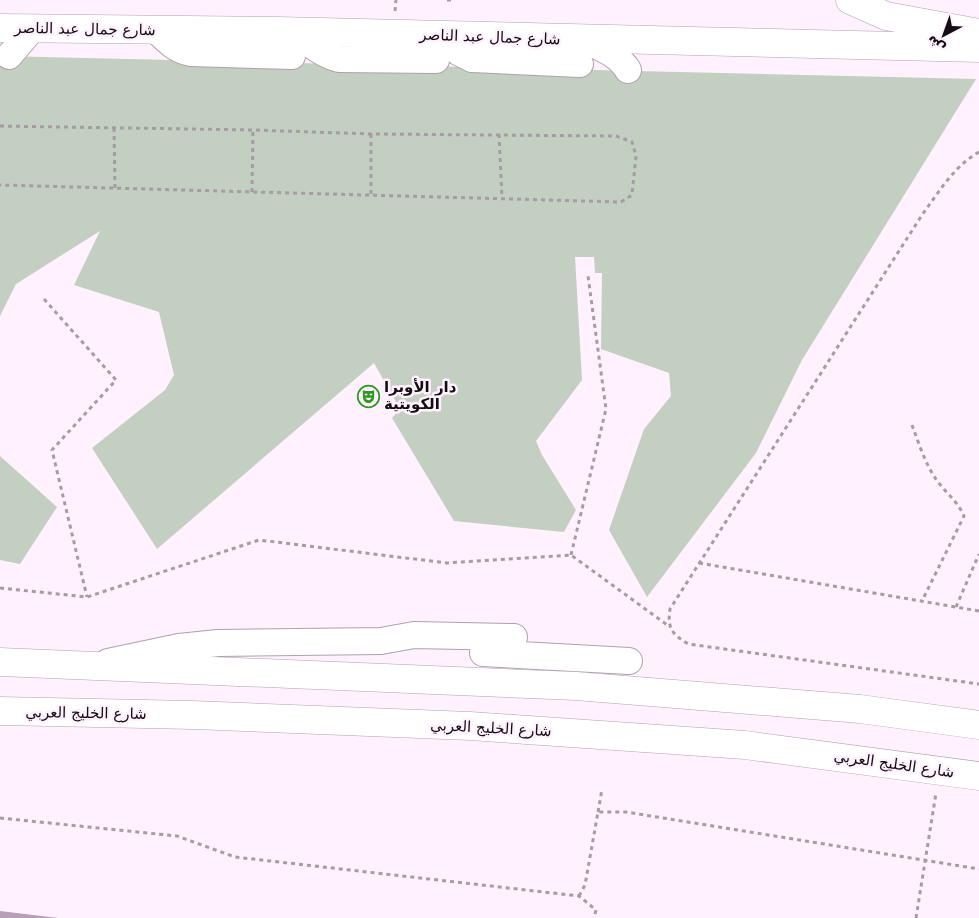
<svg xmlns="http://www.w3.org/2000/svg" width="979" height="918" font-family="'DejaVu Sans',Cairo,sans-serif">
	<rect width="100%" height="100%" fill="#fff1fe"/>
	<path fill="#b79fb7" d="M0,911L58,918H0Z"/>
	<path fill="#c3cfc1" d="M0,56L976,79L802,360L756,453L647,597L609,530L644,429L671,396L669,373L601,349L602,273H595L594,257H575L582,380L536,441L542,455L576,510L564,532L454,521L392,418L400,409L374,363L157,549L92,448L165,390L174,375L159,312L74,285L100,231L16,284L0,316Z
		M0,456L57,507L20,564L0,560Z"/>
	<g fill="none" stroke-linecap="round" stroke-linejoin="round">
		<defs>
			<path id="minor" d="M156,30C167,41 175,50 191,53L292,56
				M296,32C309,44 321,54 339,59L436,60
				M437,36L458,52L472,59L580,64
				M584,40C601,48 618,54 628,70
				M9,56L33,28
				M483,653L629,661
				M108,662L179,647L218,643L381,641L414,635L514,637"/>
			<path id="major" d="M0,28L278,31L979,48
				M0,662L576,686L860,709L979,725
				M0,711L193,715L470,726L745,745L979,776"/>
			<path id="highway" d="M850,0L886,16L979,33"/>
		</defs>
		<use href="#minor" stroke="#aea1ae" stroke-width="28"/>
		<use href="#major" stroke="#aea1ae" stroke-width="29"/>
		<use href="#highway" stroke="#aea1ae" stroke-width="29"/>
		<path stroke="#a69ca5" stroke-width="3" stroke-dasharray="4 4" stroke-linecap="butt" d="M447,0H451
			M395,11L396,0
			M0,126L253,130L371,134L616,136L632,142L636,156L632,195L621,202L0,185
			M114,128L115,188
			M371,134V195
			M499,134L502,198
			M979,152C954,166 939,192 922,215L670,609C667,628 672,634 688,644L979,684
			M252,192L253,130
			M44,299L116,380L52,450L87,597
			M912,425C919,444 926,466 938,482C947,494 958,502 964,516L922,601
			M571,555L606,409L588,276
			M699,563L979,611
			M0,588L87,597L259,540L447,563L571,555L670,627
			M956,607L979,554
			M598,812L602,789
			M0,818L177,836L235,857L579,896L596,910L594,918
			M579,896L585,885L598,812H626L979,869
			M916,918L936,793"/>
		<use href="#minor" stroke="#fff" stroke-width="26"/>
		<use href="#major" stroke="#fff" stroke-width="28"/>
		<use href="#highway" stroke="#fff" stroke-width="28"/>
	</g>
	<defs>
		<symbol id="theatre-ring" viewBox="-11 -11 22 22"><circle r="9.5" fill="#fff1fe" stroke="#2e9821" stroke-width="1.5"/><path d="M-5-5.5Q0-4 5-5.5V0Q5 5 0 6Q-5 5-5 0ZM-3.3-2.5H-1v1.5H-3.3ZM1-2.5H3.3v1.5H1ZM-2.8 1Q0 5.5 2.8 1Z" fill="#2e9821"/></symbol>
	</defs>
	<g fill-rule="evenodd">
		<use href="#theatre-ring" x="356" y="384" width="25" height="25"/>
	</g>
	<g text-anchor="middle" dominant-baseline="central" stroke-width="5" stroke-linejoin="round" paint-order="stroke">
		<g font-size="15" fill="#120e12" stroke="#fff1fe">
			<text transform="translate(85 29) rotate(1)">شارع جمال عبد الناصر</text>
			<text transform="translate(490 37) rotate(2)">شارع جمال عبد الناصر</text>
			<text transform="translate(86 713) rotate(1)">شارع الخليج العربي</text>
			<text transform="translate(491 728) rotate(3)">شارع الخليج العربي</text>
			<text transform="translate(894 764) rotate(8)">شارع الخليج العربي</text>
		</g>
		<g font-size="15" font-weight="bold" fill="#120e12" stroke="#fff1fe" text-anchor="start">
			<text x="384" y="387">دار الأوبرا<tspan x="384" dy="17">الكويتية</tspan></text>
		</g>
	</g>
	<g transform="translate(944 35) rotate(221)" stroke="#fff1fe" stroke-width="4" paint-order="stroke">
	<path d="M0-4L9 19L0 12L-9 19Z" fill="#120e12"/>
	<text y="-8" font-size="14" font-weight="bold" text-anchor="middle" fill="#120e12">ش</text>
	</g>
</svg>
